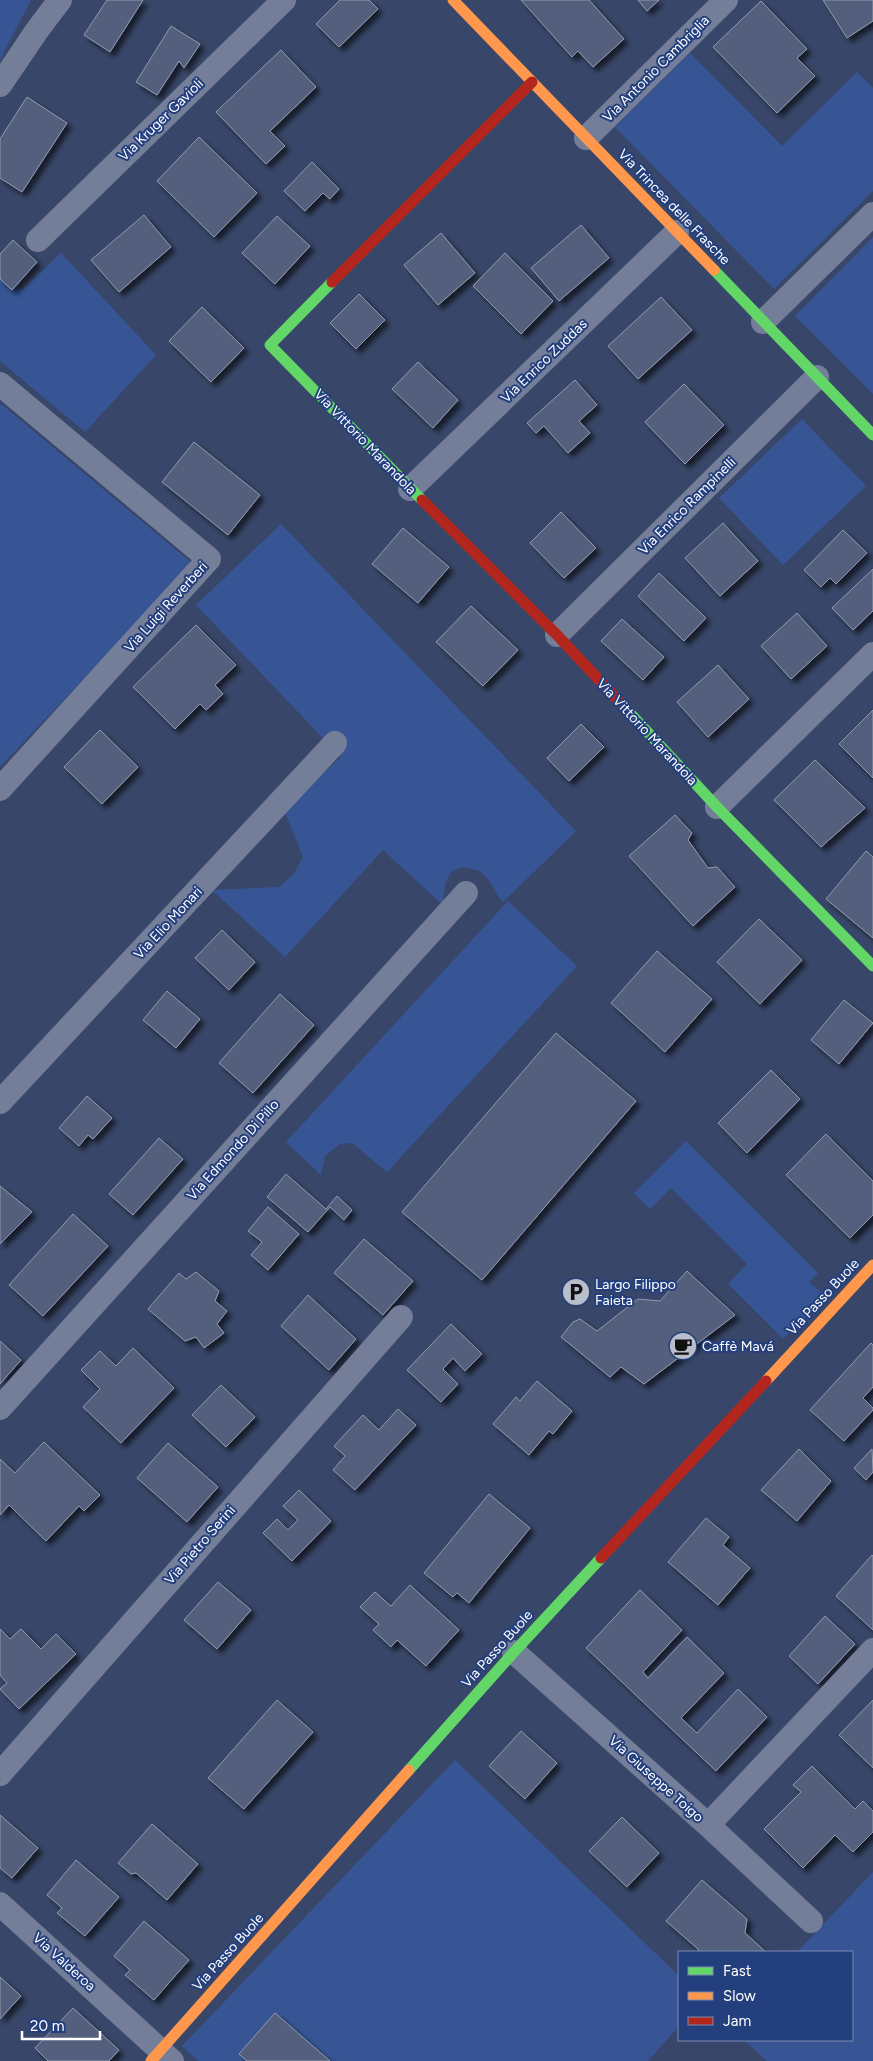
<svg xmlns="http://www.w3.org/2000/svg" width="873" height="2061" font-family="Figtree,sans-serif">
	<defs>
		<filter id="shadow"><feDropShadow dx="4.5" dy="4.5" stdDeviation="2.5" flood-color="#0009"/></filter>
	</defs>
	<rect width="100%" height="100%" fill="#384769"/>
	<path fill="#375594" d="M0,0H31L0,60Z
		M690,53L782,146L857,72L873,88V191L774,289L615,127Z
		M873,237V394L795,316Z
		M61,253L156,355L85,432L0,361V275L22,290Z
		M0,403L193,564L0,767Z
		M802,419L866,486L783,565L719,498Z
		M281,524L576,831L503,902C494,893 493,882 483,874C480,870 474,870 469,868C445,863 443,890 444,906L383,850L285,957L212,890L279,887L293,875L303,857L284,810L341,757L196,605Z
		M508,901L577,966L387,1172L352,1143L340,1144L325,1156L321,1175L286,1142Z
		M686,1141L818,1273L809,1282L826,1296L783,1339L728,1284L747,1264L671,1188L650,1209L634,1193Z
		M455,1760L679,1976V2026L648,2061H198L182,2046Z
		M873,1872V2061H767L744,2040H852V1952H797Z"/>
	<path fill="#535f7b" stroke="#919aae" filter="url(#shadow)" d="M107,0H143L110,52L84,35Z
		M340,0H369L378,9L339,47L316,24Z
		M521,0H589L624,39L593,67L578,51L572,57Z
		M638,0H659L647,11Z
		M823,0H873V21L847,38Z
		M761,1L807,49L797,58L815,76L777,113L713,47Z
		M171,26L200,44L184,68L179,61L157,95L136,82Z
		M281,50L316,87L270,131L285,146L266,164L216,112Z
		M27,97L67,123L22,192L0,178V139Z
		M199,137L257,193L214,237L157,181Z
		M312,162L339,189L330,199L323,193L305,211L284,191Z
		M144,215L171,247L119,292L91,260Z
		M277,216L310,246L275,284L242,253Z
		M581,225L609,258L559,301L531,268Z
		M441,233L475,273L438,305L404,265Z
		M13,240L37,262L12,290L0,279V254Z
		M505,253L553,301L521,334L473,286Z
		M359,294L385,320L356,349L330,323Z
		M661,297L692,330L638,379L608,346Z
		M202,307L244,348L211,382L169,341Z
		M418,362L458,400L433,428L392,389Z
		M575,380L597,405L579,421L590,433L568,453L544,426L536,433L527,423Z
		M684,384L724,425L685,464L645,422Z
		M194,442L260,495L228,535L162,482Z
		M561,512L596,548L564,578L530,543Z
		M723,523L758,561L720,596L685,558Z
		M403,528L449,567L418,603L372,564Z
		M843,530L867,553L836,584L830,578L821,587L804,570Z
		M873,569V611L853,630L832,608Z
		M659,573L706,618L684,641L638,596Z
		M471,606L518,650L483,686L436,642Z
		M797,613L827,646L791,679L761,646Z
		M622,619L664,657L643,680L601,641Z
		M196,625L236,665L215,685L223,694L206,710L200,704L175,729L133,687Z
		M718,665L749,699L708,737L677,702Z
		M873,710V778L839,744Z
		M581,724L604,747L569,781L547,758Z
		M100,730L138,767L102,804L64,767Z
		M815,760L865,808L821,847L774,800Z
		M675,815L692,833L688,840L708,868L717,867L735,887L693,926L629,856Z
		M866,851L873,857V938L826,899Z
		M759,919L802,960L760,1004L717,962Z
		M222,930L255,962L229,990L195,958Z
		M657,951L712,999L665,1052L611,1003Z
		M167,991L200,1019L176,1048L143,1020Z
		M280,994L314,1025L253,1093L219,1063Z
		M844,1000L873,1023L839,1064L811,1040Z
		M556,1033L636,1101L482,1280L402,1212Z
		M771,1070L800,1099L747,1153L718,1123Z
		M87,1096L112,1118L93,1139L88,1135L79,1146L59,1128Z
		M826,1134L873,1181V1215L850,1238L786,1175Z
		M159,1138L183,1159L133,1215L109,1194Z
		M286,1174L326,1209L337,1196L352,1210L344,1220L330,1207L308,1232L267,1197Z
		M0,1186L32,1212L0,1244Z
		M268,1207L299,1234L268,1270L251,1255L262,1242L248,1231Z
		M73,1214L108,1246L43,1316L9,1285Z
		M364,1239L413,1281L383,1315L334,1273Z
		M687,1271L735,1315L644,1384L621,1367L610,1377L561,1337L573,1322L580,1319L597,1331L638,1299L660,1301Z
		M196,1272L219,1291L215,1301L227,1311L217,1324L224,1333L204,1348L196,1337L185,1341L148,1309L179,1273L186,1279Z
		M308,1295L356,1339L329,1370L281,1326Z
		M451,1324L482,1354L465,1371L453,1358L443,1369L458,1384L441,1402L407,1370Z
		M0,1341L21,1360L0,1384Z
		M871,1343L873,1345V1387L863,1398L873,1408V1410L844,1441L810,1410Z
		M133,1348L174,1388L121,1443L83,1407L100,1389L81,1370L100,1351L116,1366Z
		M537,1381L572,1411L553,1434L549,1431L529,1455L493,1424L516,1397L520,1401Z
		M221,1385L255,1417L226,1447L192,1415Z
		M398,1409L416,1425L355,1490L333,1470L345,1456L334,1446L363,1415L379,1430Z
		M44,1442L100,1495L84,1511L79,1506L46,1541L9,1505L0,1515V1459L15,1473Z
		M168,1443L218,1487L187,1522L137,1478Z
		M799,1449L831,1481L797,1521L761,1490Z
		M872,1449L873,1472L866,1480L854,1468Z
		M299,1490L331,1521L292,1561L263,1533L277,1519L288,1530L298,1520L283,1506Z
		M489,1494L530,1528L469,1603L457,1593L453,1597L424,1573Z
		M706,1518L729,1537L723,1545L750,1568L718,1605L668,1562Z
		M872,1555L873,1556V1630L836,1596Z
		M218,1582L251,1610L217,1649L184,1620Z
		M410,1585L459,1630L426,1666L397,1640L391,1647L373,1630L379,1624L360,1607L375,1592L391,1606Z
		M640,1590L682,1630L643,1672L648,1678L687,1637L724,1673L681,1718L697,1733L738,1689L767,1717L716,1771L586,1648Z
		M825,1616L855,1644L818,1684L789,1656Z
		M0,1629L10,1639L21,1629L41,1649L56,1634L76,1654L19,1709L0,1689L7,1683L0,1675Z
		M277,1700L313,1732L244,1809L208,1778Z
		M873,1700V1768L839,1735Z
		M521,1731L557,1763L525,1799L489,1766Z
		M812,1766L855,1809L863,1801L873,1811V1832L853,1852L835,1835L803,1868L764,1829L801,1792L793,1785Z
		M0,1815L38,1848L12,1878L0,1868Z
		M622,1817L659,1853L627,1887L589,1851Z
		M152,1824L198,1864L167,1900L136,1873L131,1874L118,1863Z
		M76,1860L119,1897L85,1936L57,1913L62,1908L47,1895Z
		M702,1880L747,1919L745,1933L766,1952H697L699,1950L666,1921Z
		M144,1921L189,1960L154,2000L125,1975L130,1970L114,1956Z
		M0,1977L21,1996L0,2019Z
		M73,2008L119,2050L109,2061H48L35,2048Z
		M275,2013L330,2061H247L239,2054Z"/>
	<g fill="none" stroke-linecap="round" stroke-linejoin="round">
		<path stroke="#747e98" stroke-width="24" d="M0,85L38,29L60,0
			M586,138L726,0
			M38,240L284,0
			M763,322L873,214
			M0,384L209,559L0,789
			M410,489L677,232
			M557,635L817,377
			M717,807L873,654
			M0,1102L335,743
			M0,1408L466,893
			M514,1652L708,1825L873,1650
			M0,1774L401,1317
			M708,1825L811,1921
			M0,1904L172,2061"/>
		<path stroke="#63d668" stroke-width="11" d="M714,270L873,435
			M332,282L270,345L422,500
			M628,711L717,807L873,966
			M409,1770L514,1652L601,1558"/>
		<path stroke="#ff974d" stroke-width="11" d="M453,0L714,270
			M766,1381L873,1265
			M151,2061L409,1770"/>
		<path stroke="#b3261e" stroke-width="11" d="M332,282L532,82
			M422,500L557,635L628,711
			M601,1558L766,1381"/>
	</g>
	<defs>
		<symbol id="parking-disc" viewBox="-11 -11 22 22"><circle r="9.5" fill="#b9bfca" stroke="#243f7d"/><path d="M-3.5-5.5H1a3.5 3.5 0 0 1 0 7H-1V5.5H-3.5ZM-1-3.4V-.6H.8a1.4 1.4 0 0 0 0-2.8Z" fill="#111"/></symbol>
		<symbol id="cafe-disc" viewBox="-11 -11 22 22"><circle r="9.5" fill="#b9bfca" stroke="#243f7d"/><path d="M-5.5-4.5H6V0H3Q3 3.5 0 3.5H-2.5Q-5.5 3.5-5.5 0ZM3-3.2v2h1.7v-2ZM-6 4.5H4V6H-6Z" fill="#111"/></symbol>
	</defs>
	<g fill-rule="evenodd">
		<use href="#parking-disc" x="560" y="1276" width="32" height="32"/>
		<use href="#cafe-disc" x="667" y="1330" width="32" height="32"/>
	</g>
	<g text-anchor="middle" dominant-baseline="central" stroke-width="4" stroke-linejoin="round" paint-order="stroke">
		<g font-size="14" fill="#fff" stroke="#243f7d">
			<text transform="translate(656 69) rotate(-45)">Via Antonio Cambriglia</text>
			<text transform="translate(161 120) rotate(-44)">Via Kruger Gavioli</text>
			<text transform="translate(674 207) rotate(46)">Via Trincea delle Frasche</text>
			<text transform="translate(544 361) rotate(-44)">Via Enrico Zuddas</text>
			<text transform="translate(365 442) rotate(46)">Via Vittorio Marandola</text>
			<text transform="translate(687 506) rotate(-45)">Via Enrico Rampinelli</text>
			<text transform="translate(166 607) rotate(-48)">Via Luigi Reverberi</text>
			<text transform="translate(647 732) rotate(47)">Via Vittorio Marandola</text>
			<text transform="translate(168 923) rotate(-47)">Via Elio Monari</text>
			<text transform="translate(233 1150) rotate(-48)">Via Edmondo Di Pillo</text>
			<text transform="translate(823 1297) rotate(-47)">Via Passo Buole</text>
			<text transform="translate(200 1545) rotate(-49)">Via Pietro Serini</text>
			<text transform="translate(497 1649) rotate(-48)">Via Passo Buole</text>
			<text transform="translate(656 1779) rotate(42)">Via Giuseppe Toigo</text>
			<text transform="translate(228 1952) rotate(-48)">Via Passo Buole</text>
			<text transform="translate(64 1962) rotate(42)">Via Valderoa</text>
		</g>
		<g font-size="14" fill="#fff" stroke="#243f7d" text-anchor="start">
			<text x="595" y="1284">Largo Filippo<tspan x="595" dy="16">Faieta</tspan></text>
			<text x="702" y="1346">Caffè Mavá</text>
		</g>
	</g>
	<rect x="678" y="1951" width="175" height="90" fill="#243f7d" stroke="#7c8cb1"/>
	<rect x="688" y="1967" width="25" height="8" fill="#63d668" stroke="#7c8cb1"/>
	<text x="723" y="1976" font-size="15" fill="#ffffff">Fast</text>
	<rect x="688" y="1992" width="25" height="8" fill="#ff974d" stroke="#7c8cb1"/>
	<text x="723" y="2001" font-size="15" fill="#ffffff">Slow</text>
	<rect x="688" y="2017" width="25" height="8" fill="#b3261e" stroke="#7c8cb1"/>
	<text x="723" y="2026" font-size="15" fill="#ffffff">Jam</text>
	<path d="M22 2031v8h78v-8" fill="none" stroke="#ffffff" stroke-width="2.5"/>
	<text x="30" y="2031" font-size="15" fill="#ffffff" stroke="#243f7d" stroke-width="4" paint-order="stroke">20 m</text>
</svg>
